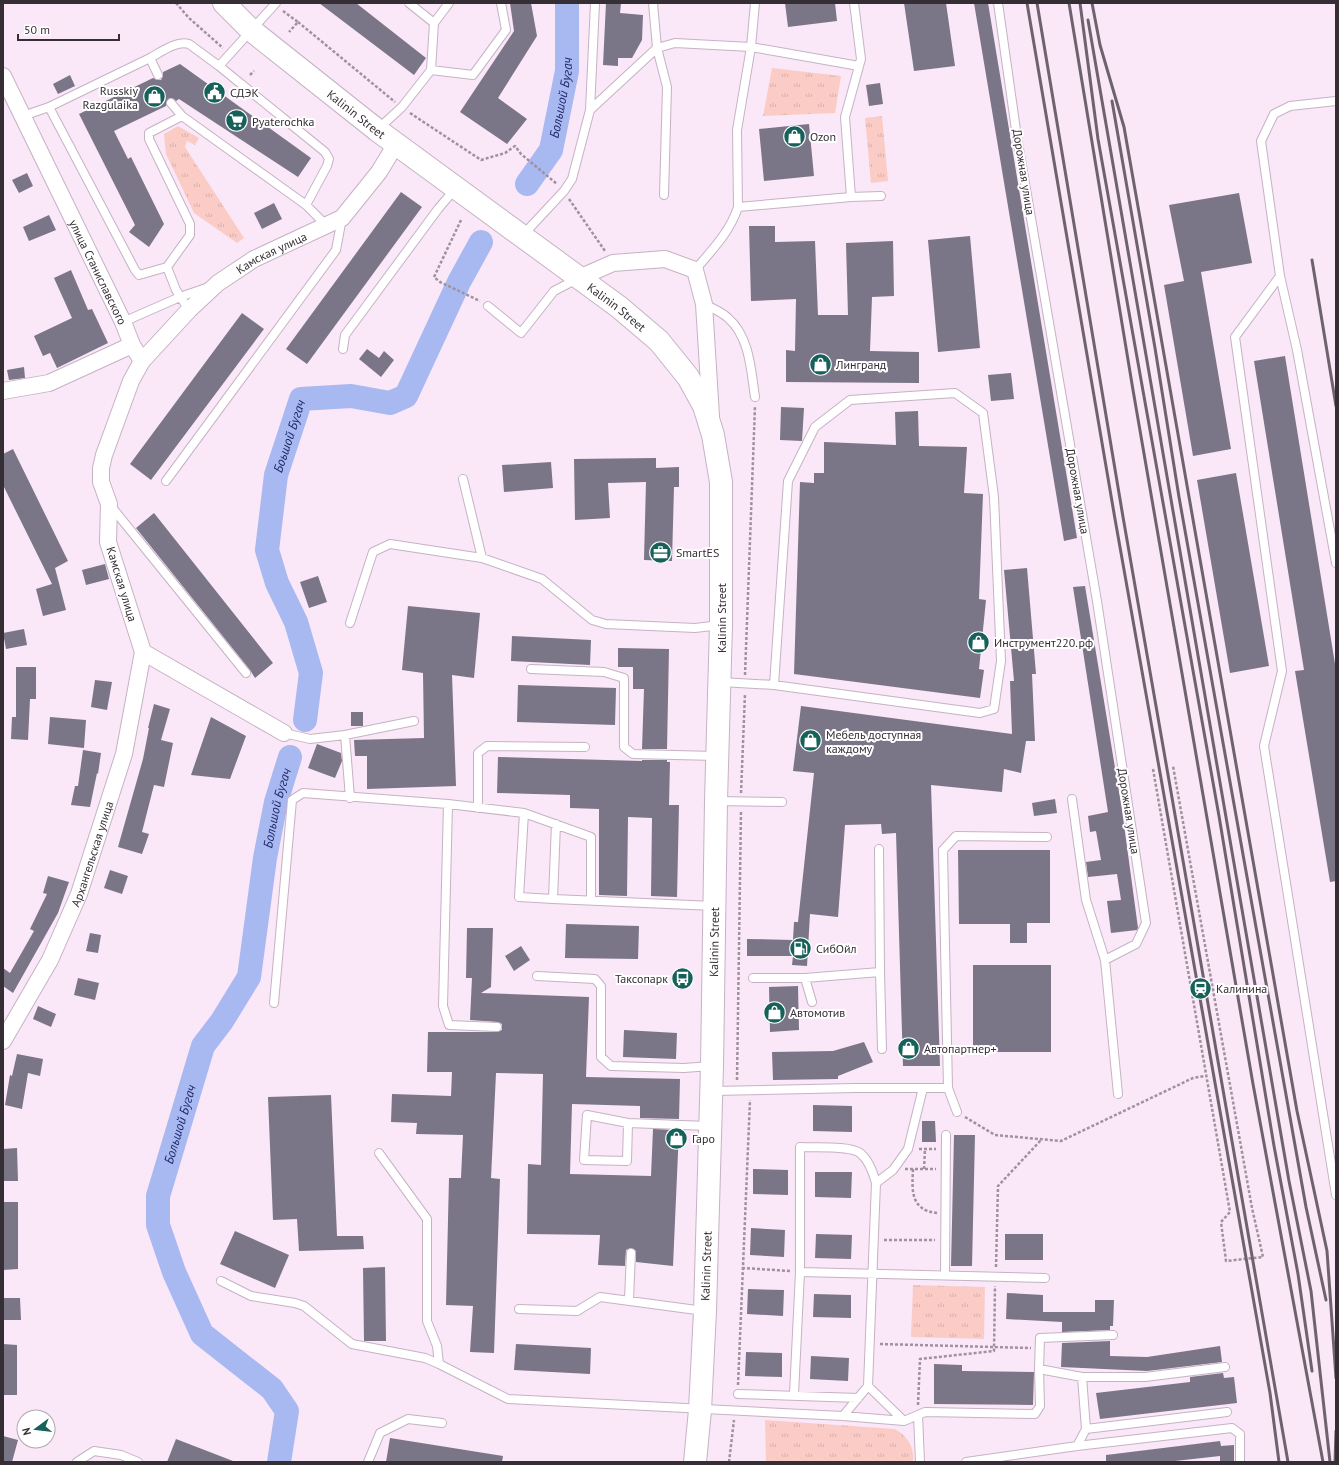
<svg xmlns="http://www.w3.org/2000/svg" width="1339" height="1465" font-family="'PT Sans',sans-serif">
	<defs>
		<pattern id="grass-tufts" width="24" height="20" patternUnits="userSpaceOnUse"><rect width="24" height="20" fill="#fbccc6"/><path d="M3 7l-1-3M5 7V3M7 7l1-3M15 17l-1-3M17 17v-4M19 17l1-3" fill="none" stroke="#d8b0ab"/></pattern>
	</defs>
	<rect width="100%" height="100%" fill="#fae7f8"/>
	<path fill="url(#grass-tufts)" d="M772,68L841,76L835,113L763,116Z
		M882,116L888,181L871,183L865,118Z
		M178,126L199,138L195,145L187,141L185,147L244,238L237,243L194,213L166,154L164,134Z
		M913,1285L985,1287L984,1339L911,1337Z
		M765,1420L895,1429C907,1436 915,1447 913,1462H766Z"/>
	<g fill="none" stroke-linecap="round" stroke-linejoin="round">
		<g stroke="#a8b8f1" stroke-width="24">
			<path id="s1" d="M527,184L551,150L567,71V3"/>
			<path id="s2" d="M305,720L311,673L296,622L277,583L267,550L276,475L301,399L351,396L390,403L406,396L459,282L481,242"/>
			<path id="s3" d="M279,1462L287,1411L272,1389L202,1334L174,1272L158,1225V1196L203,1046L222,1021L249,977L265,858L276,802L290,757"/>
		</g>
	</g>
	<path fill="#7b7588" d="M319,3H356L426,58L414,75Z
		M510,3H531L537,36L498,98L527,119L507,144L460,112L514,31Z
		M606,3H621L620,13L643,15L642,40L632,58H618V66L603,65Z
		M785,3H835L837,21L788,27Z
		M904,3H946L955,66L914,71Z
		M974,3H988L1077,538L1064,541Z
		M180,64L311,158L298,177L179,99L176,101L172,98L168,99L166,106L114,131L128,159L131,157L164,224L149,247L129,232L135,225L79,114L153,78L157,80H161L163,76V72Z
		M70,75L75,86L58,94L53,84Z
		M880,83L883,104L869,106L866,85Z
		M809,124L814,176L764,181L759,129Z
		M27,173L33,186L19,193L12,180Z
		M401,192L422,207L307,364L286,349Z
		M1239,193L1252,263L1201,272L1231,449L1193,456L1164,285L1184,281L1169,205Z
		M274,203L282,219L262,229L254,213Z
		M49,215L56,230L29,241L23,227Z
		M749,226H775V242L815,241L818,315H848L846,243L893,241L894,296L872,297L870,351L919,352V383L786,382V350L795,351L796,299L751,301Z
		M970,236L980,348L938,352L928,240Z
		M71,270L88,310L92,309L108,343L57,368L50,353L43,356L34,336L72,318L54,278Z
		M242,313L264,329L151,480L130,464Z
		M367,349L379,358L384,351L394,360L381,377L359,359Z
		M1285,356L1336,670V881L1330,882L1295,671L1304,670L1254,361Z
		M24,367L25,378L9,380L7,370Z
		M1011,373L1014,399L991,401L988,375Z
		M781,407L804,408L802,441L780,440Z
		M918,411L919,446L967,447L964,493L983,494L979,599L986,600L979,669L984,670L980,698L794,674L800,482L814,483V473H824V442L896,445L895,412Z
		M13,449L68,561L55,568L66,610L43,616L36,589L52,584L3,485V454Z
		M656,458V468L679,467V487H674L672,561L644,560L646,482L608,483L610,518L575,520L574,459Z
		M551,462L553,488L504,492L502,465Z
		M1236,473L1269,666L1230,673L1197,480Z
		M154,513L273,663L255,678L250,670L136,528Z
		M105,564L109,579L86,585L82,570Z
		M1027,568L1036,674H1032L1035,741H1026L1021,773L1004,769L1002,792L931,785L940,1066H903L896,833L882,834L881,824L845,825L838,917L810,914L807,966L792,965L793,956H747V939L793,940L794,922H798L814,773L793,771L801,706L1012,734L1010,681H1014L1004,570Z
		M318,576L327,602L309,608L300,582Z
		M1085,586L1122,810L1138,928L1137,930L1111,933L1107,901L1121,900L1117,874L1088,877L1086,862L1101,860L1096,831L1090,832L1088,816L1108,812L1073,587Z
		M408,606L480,613L474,678L452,675L456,786L367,789V756H355L354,740L424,738L423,673L402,670Z
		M24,629L27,645L6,649L3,633Z
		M512,636L591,640L590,665L511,661Z
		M618,648L669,649L667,749H642L644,689H633V667H618Z
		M16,667H36V699H30L28,740L11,739L12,717H16Z
		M95,680L112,682L107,710L91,707Z
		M518,685L616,688L615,725L517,722Z
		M154,704L170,709L161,740L173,743L164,787L154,785L142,832L149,834L142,854L118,847L143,759L149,728H148Z
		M351,712H363V726H351Z
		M50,717L86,720L84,748L48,744Z
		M211,717L246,736L230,779L191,775Z
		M317,744L341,753L342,761L335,778L308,768Z
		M83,750L101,753L98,774L97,773L90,807L71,805L75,786H78Z
		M498,757L642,761V760H667V762H670L669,805H679L677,897L651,896L652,818L628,817L627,896L599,895V809L570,808V795L497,793Z
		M1055,799L1057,813L1034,816L1032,803Z
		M958,850H1050V923H1027V943H1010V924H959Z
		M110,870L128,876L122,894L104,888Z
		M48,876L69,882L58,913L13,993L3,986V968L10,973L34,931L30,929L47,894L43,893Z
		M566,924L639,926L638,959L565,958Z
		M467,928H493L491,987L481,993L589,997L586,1077L680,1079L679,1119L640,1118V1106L572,1104L570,1174L651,1176L653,1129L679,1130L673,1266L636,1262V1251L631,1248L626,1250L625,1266L598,1265L600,1235L527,1234L528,1164L541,1165L543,1074L496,1073L491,1178L500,1179L494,1353L470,1352L473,1306L446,1305L449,1178H461L463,1135L416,1134L417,1123L391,1122L392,1094L451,1096L452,1072H427L428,1032H497L502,1030V1024L498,1022L470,1020L472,978H466Z
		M90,933L101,935L98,953L86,951Z
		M521,946L530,960L514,971L505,956Z
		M973,965H1051V1052H973Z
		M78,978L99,983L95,1000L74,995Z
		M798,986L799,1030L770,1032L769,987Z
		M38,1006L56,1014L51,1027L33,1019Z
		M624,1030L677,1033L676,1059L623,1057Z
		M864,1042L873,1062L838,1076V1079L773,1080L772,1052L833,1051Z
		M17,1054L43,1059L40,1076L28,1073L22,1109L5,1105L10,1075L12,1076Z
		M331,1095L337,1236H363L364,1249L299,1251L297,1219L273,1220L268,1097Z
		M813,1105L852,1106V1132L813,1131Z
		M922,1121H935L936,1142H922Z
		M954,1135H975L972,1266H951Z
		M17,1148L18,1181H3V1149Z
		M753,1169L788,1170V1195L753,1194Z
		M815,1172H852L851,1198L815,1197Z
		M3,1202H18V1269L3,1270Z
		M751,1228L785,1230L784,1257L750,1255Z
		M235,1231L289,1255L275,1288L220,1264Z
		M816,1234L852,1235L851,1259L815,1258Z
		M1005,1234H1043V1260H1005Z
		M385,1267L386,1341H364L363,1268Z
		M748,1289L784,1290L783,1316L747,1314Z
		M1007,1293L1043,1295V1312H1095V1300H1114L1113,1326H1110V1330L1062,1332V1322L1006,1319Z
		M814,1294L851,1295V1318L813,1317Z
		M3,1298H20L21,1320H3Z
		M1110,1341V1356L1147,1357L1220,1346L1222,1362L1147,1371L1061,1367L1062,1343Z
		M3,1344L17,1345V1395H3Z
		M516,1344L591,1348L590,1374L514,1370Z
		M746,1352L782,1353V1377L745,1376Z
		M811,1356L849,1358L848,1381L810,1379Z
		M934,1364L962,1365V1371L1034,1372L1033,1405L934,1404Z
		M1223,1373L1224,1378L1234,1377L1237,1403L1100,1419L1096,1393L1190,1382V1377Z
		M3,1436L18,1440L12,1462H3Z
		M390,1438L503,1456L502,1462H386Z
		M176,1439L233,1461V1462H167Z
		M1220,1441L1221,1446L1234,1445V1462H1220V1456L1166,1462H1106V1455Z"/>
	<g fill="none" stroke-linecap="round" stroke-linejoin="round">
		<defs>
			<path id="service" d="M755,3L751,47L859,66
				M998,3L1017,137L1097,601L1146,923L1136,944L1105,960
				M434,23L449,3
				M150,58C161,52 177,40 189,44L219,66L325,152L329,159L327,166L306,205L182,116
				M219,66L276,3
				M431,70L473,75L506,30L501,3
				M158,75L150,58L49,107L135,270L139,275L167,267L176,290L189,310
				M1336,101L1290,106L1274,114L1261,141L1280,276L1235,337L1282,671L1264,746L1336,1195
				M590,110L657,48L653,3
				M23,116L49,107
				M377,130L402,107L431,70L434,23L409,3
				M664,195L667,87L657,48L675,43L751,47L737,130L738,207
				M851,197L881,196
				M306,205L326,225
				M523,235L564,191L572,179L590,110L595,3
				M167,267L190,235V224L149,139V133L182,116L171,103
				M695,270C712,250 730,232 738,207L851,197L845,117L861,59L854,3
				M1280,276L1297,350L1336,563
				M704,304C712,308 722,312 728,318C750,337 751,371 755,397
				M488,306L521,333L554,291L577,279
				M123,322L180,297L209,287
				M343,349L345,335L438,209L455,189
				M463,479L482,558
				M166,481L336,250L342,218
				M110,505L246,673
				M350,623L373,552L390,544L482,558L542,579L592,620L606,624L695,628L720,625
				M531,669L604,672L624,678V747L633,754L716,756
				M721,682L774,685L980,713L994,709L1001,661L994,497L983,413L955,393L850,400L815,427L788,481L774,685
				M284,733L310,739L345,735L350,798
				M345,735L414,721
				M1072,799L1086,900L1105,960L1118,1094
				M716,801L782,802
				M448,804L443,1006L449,1025L497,1027
				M478,808V753L487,746L585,747
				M524,813L519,897L553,899
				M556,824L553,899L714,906
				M880,972L882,1049
				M537,976L595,979L601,986V1057L611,1066L684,1068L711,1066
				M753,978H805L880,972L879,849
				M805,978L812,1002
				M274,1003L292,800L303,793L448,804L524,813L591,837V900
				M948,1088L957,1112
				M712,1091L855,1088H948L943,850L956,836L1047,837
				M628,1123L627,1161L584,1160L587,1115L628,1123L709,1126
				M379,1153L427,1219V1321L437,1346L439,1364L508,1399L843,1416L868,1386L876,1183C873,1172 869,1160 860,1153C850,1145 813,1148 800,1147V1272L794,1394
				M876,1183L893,1170L908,1149L923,1088
				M800,1272L1045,1278
				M945,1275L946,1135
				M221,1281L251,1296L295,1303L304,1306L352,1344L425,1358L439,1364
				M629,1300L631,1253
				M519,1309L577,1311L600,1297L704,1311
				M1113,1335L1040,1338L1039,1369L1082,1377H1145L1225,1367
				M868,1386L904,1421L925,1412L1035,1414L1040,1406L1039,1369
				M738,1394L858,1398
				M918,1415L920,1462
				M843,1416L904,1421
				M1086,1429L1227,1412
				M1077,1446L1086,1429L1082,1377
				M77,1462L94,1451L121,1455L138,1462
				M368,1462L380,1433L408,1419L442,1423
				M966,1462L1077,1446L1232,1428L1240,1434V1462"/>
			<g id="minor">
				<path id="s4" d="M3,76L123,322L132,345L142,361"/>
				<path d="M579,278L613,263L665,259L695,270L704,304L711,416"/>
				<path d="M3,391L49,383L132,345"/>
				<path id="s5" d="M284,733L143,652L108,542L109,504L101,482V468L104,455L131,381L142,361L189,310L218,283L254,259L342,218L379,172L396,144"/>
				<path id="s6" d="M3,1041L50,960L79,894L124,754L143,652"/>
			</g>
			<g id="primary">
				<path id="s7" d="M224,3L251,30L377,130L619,307L659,341L688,377L704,406L713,435L721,482V625L716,801L712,1066L705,1311L700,1410L695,1462"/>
			</g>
		</defs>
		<use href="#service" stroke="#c5b3c4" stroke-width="10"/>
		<use href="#minor" stroke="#c5b3c4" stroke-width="18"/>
		<use href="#primary" stroke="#c5b3c4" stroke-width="24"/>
		<path stroke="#9f919e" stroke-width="2.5" stroke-dasharray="3 2" stroke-linecap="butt" d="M176,3L189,18L223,48
			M283,11L298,22L289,32
			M298,22L395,102
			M250,75L254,71
			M410,113L481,160L505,153L515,146L521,154L557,184
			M569,199L605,251
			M461,220L434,277L440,282L480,301
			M745,675L755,406
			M1153,769L1230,1212L1221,1222L1226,1261L1263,1257L1252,1208L1173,766
			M741,793L745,694
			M737,1080L741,811
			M965,1117L995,1135L1061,1141L1193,1078L1205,1076
			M919,1149H936
			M905,1169H936
			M913,1169C912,1190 910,1210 937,1213
			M924,1169L925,1149
			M884,1240H935
			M996,1267L998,1186L1042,1139
			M742,1268L791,1271
			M880,1344L1031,1348
			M738,1385L750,1100
			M918,1405L920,1359L994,1351L995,1286
			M729,1462L734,1420"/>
		<use href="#service" stroke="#fff" stroke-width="8"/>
		<use href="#minor" stroke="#fff" stroke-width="16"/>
		<use href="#primary" stroke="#fff" stroke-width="22"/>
		<path stroke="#6e636d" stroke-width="3" d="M1027,3L1115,519L1270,1393L1279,1462
			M1037,3L1123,517L1288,1462
			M1069,3L1133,390L1253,1084L1323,1462
			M1080,3L1098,139L1219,816L1274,1146L1298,1274L1312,1371
			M1092,3L1100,45L1124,127L1297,1111L1327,1251L1336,1378
			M1088,20L1289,1181L1311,1291L1330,1462
			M1112,101L1155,348L1179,497L1285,1089L1306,1207L1326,1300
			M1312,260L1336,406
			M1335,1462L1336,1431"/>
	</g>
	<defs>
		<symbol id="civic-disc" viewBox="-11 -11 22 22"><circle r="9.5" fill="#16625b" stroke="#fff"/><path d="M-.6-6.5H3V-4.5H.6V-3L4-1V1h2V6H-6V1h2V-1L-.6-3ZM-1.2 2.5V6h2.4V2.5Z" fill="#fff"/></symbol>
		<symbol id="shop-disc" viewBox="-11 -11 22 22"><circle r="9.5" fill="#16625b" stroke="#fff"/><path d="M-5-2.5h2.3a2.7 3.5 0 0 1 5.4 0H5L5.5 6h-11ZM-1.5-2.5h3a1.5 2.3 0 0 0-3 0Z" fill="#fff"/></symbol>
		<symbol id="supermarket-disc" viewBox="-11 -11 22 22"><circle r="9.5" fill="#16625b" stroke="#fff"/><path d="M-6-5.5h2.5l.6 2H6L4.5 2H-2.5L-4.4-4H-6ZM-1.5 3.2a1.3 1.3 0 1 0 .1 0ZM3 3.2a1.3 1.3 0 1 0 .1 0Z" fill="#fff"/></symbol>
		<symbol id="office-disc" viewBox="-11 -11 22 22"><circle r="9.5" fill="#16625b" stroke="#fff"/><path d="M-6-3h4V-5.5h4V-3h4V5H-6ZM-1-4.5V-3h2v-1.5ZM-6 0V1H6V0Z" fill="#fff"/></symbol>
		<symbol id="fuel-disc" viewBox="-11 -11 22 22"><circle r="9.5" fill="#16625b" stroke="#fff"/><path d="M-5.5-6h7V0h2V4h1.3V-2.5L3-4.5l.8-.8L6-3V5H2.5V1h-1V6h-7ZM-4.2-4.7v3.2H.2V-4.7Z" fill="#fff"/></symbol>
		<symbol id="bus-disc" viewBox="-11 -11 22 22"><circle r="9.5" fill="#16625b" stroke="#fff"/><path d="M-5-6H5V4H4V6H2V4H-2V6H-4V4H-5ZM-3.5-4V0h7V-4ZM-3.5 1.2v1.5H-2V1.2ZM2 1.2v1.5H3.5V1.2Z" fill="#fff"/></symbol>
		<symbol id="station-disc" viewBox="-11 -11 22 22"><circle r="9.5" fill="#16625b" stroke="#fff"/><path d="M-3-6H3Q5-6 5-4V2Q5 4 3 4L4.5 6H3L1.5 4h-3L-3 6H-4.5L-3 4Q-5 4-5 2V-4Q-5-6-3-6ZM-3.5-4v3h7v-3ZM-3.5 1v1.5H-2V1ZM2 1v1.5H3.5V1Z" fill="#fff"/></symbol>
	</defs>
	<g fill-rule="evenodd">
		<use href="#civic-disc" x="202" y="80" width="25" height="25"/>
		<use href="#shop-disc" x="142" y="84" width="25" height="25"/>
		<use href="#supermarket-disc" x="224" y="108" width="25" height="25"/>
		<use href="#shop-disc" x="782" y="124" width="25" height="25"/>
		<use href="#shop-disc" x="808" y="352" width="25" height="25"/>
		<use href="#office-disc" x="648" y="540" width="25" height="25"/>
		<use href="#shop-disc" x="966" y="630" width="25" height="25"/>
		<use href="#shop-disc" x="798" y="728" width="25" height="25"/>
		<use href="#fuel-disc" x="788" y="936" width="25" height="25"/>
		<use href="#bus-disc" x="670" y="966" width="25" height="25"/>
		<use href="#station-disc" x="1188" y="976" width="25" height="25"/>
		<use href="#shop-disc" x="762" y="1000" width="25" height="25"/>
		<use href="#shop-disc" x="896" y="1036" width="25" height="25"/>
		<use href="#shop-disc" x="664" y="1126" width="25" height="25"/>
	</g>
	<g text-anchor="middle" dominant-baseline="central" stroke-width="4" stroke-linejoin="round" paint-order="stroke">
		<g font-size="12" fill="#352e35" stroke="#fff" text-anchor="start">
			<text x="138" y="90" text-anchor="end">Russkiy<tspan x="138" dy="14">Razgulaika</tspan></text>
			<text x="230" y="92">СДЭК</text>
			<text x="252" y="121">Pyaterochka</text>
			<text x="810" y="136">Ozon</text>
			<text x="836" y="364">Лингранд</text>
			<text x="676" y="552">SmartES</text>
			<text x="994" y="642">Инструмент220.рф</text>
			<text x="826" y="734">Мебель доступная<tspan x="826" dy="14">каждому</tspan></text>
			<text x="816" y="948">СибОйл</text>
			<text x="668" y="978" text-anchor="end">Таксопарк</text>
			<text x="1216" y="988">Калинина</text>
			<text x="790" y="1012">Автомотив</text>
			<text x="924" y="1048">Автопартнер+</text>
			<text x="692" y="1138">Гаро</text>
		</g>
		<g font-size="12" fill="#352e35" stroke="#fff">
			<text stroke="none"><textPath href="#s7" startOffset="173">Kalinin Street</textPath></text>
			<text transform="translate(1024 172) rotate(81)">Дорожная улица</text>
			<text stroke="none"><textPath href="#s5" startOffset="639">Камская улица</textPath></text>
			<text stroke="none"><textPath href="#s4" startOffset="218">улица Станиславского</textPath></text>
			<text stroke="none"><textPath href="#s7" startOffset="497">Kalinin Street</textPath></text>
			<text transform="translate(1078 491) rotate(80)">Дорожная улица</text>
			<text transform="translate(122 584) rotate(73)">Камская улица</text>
			<text transform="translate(721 618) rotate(-90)">Kalinin Street</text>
			<text transform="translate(1129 811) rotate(81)">Дорожная улица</text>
			<text stroke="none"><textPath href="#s6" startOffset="208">Архангельская улица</textPath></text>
			<text transform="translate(714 942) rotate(-89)">Kalinin Street</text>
			<text transform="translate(706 1266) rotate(-88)">Kalinin Street</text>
		</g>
		<g font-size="13" font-style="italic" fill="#1f2969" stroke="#fff">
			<text stroke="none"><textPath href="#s1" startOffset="95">Большой Бугач</textPath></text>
			<text stroke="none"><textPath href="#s2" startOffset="295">Боьшой Бугач</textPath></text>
			<text stroke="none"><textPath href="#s3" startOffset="725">Большой Бугач</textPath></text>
			<text stroke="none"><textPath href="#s3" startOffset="389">Большой Бугач</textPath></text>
		</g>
	</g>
	<rect width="1339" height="1465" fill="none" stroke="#352e35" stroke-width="8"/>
	<g transform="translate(36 1429) rotate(255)"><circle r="19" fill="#ffffff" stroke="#aeabae"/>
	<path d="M0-3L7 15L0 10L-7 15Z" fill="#16625b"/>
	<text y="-6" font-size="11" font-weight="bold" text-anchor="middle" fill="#352e35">N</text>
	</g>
	<path d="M18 34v6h101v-6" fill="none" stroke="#352e35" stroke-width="2"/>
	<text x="24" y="34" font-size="12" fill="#352e35" stroke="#ffffff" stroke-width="3" paint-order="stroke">50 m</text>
</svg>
